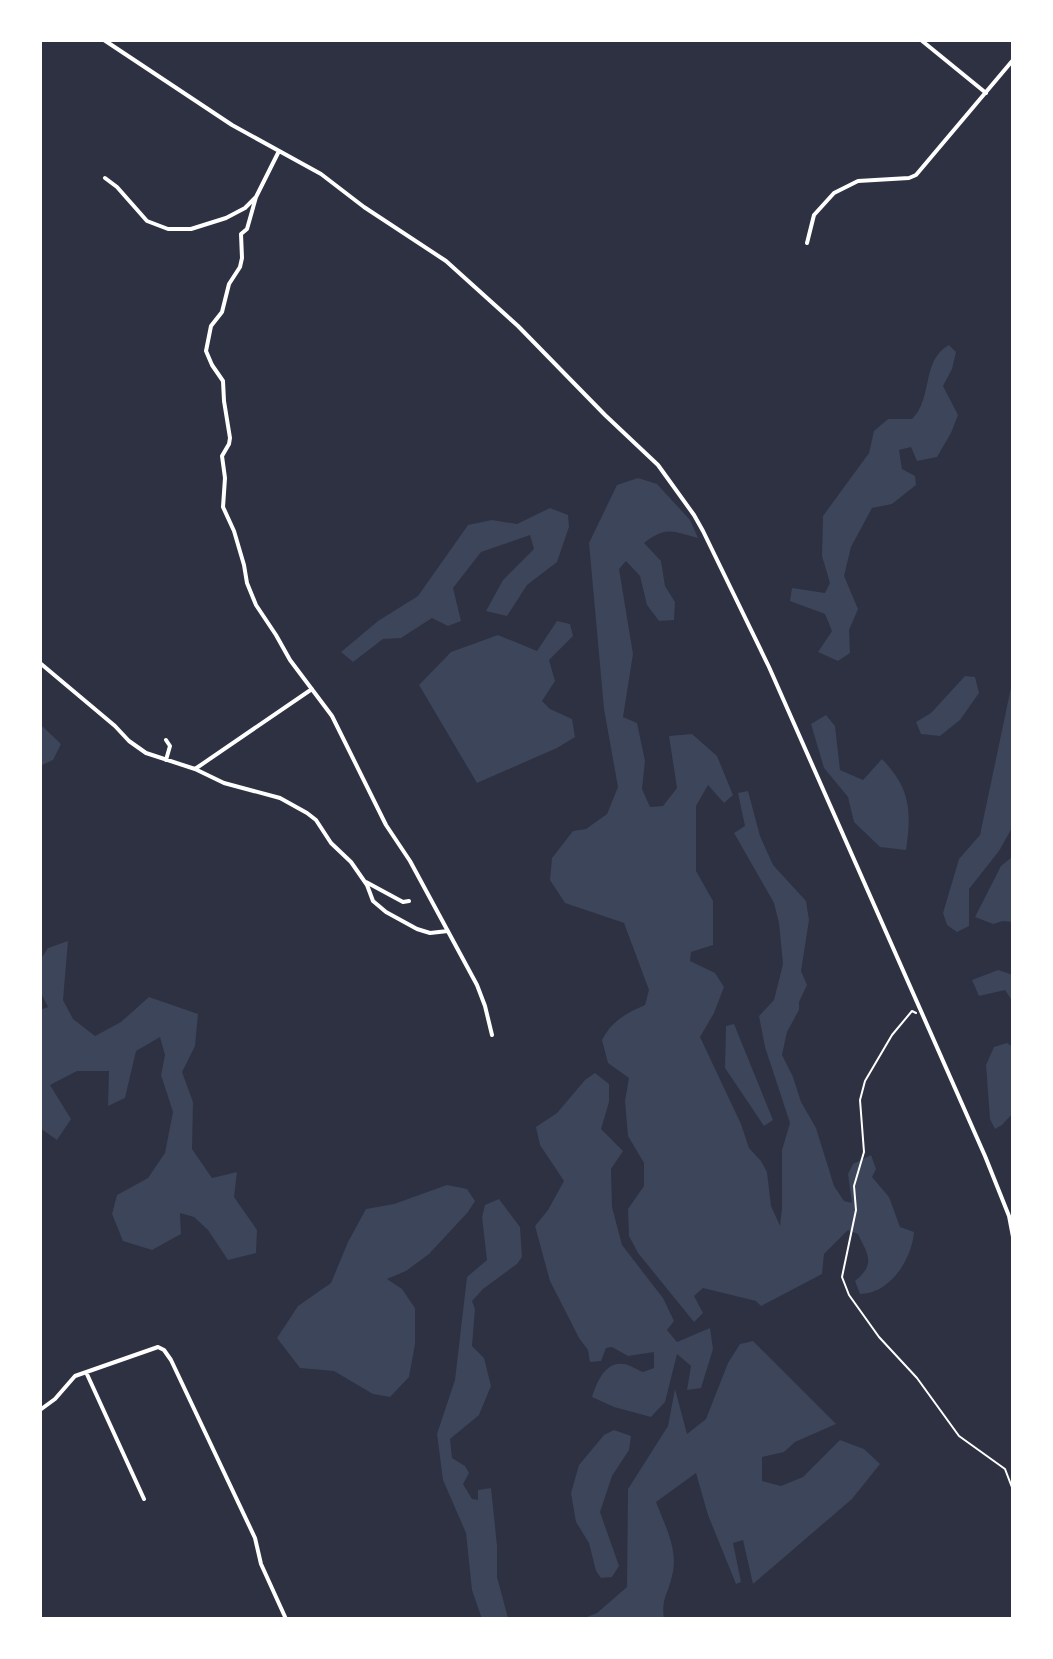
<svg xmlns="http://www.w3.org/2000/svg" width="1053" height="1659" font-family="Overpass,sans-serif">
	<rect width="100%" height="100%" fill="#2d3142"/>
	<path fill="#3c4559" d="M949,345L956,352L952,369L943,386L958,415L951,433L937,457L917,461L911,447L899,450L902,469L915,476L916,485L892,504L872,508L851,547L844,576L858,609L849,630L850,653L838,661L818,652L832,631L825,614L790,601L792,588L825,593L830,583L822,556L823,516L869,453L874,431L888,419H912C933,399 921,360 949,345Z
		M638,478L657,484L690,520L698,538C672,531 666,526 644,543L661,561L665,586L675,602L674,620L659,621L647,605L640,576L626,561L619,569L633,654L623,717L637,723L645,761L642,789L650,807L663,806L677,788L669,736L692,734L717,756L733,795L724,803L708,785L696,806V871L713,901V945L691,952L690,961L715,973L724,987L714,1013L700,1037L741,1124L749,1148L761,1161L767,1172L771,1206L780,1226L782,1208V1150L790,1123L765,1047L759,1016L774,1000L783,964L779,923L774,903L734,833L745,826L738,793L748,791L760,836L773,865L806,901L809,920L801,971L807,985L799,1002V1010L787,1032L782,1055L793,1077L801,1102L816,1128L834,1186L844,1201L852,1203L848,1174L853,1164L871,1155L876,1169L872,1177L889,1197L900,1227L914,1232C912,1259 890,1294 860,1294L855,1281C876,1264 868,1255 858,1234L848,1230L824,1254L822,1274L761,1306L756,1301L703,1288L694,1296L703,1313L694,1322L638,1253L629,1236L628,1209L644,1186V1163L628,1136L625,1101L629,1078L608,1063L602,1040C611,1022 626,1013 645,1005L649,990L624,923L565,903L550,880L552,858L573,831L586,829L607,814L618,787L604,709L589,543L617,485Z
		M550,508L568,515L569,527L557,562L527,585L507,616L486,611L503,580L534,549L530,535L481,552L453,588L461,621L448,626L432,618L401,638L383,639L353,662L341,652L378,621L418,596L468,525L492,520L517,524Z
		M557,621L570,624L573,636L549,660L555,681L542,701L550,709L572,719L575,737L557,748L477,783L419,685L451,652L498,635L537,651Z
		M965,676L975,677L979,693L960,720L940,736L921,734L916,722L931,713Z
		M1013,678V826L999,851L969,889V926L957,932L947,925L943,913L959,859L980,835Z
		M826,715L835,726L840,770L863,780L882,759C910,788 912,810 906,850L880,847L854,822L848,797L824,768L811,724Z
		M40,724L61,744L53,760L40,766Z
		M1012,857L1013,922L1003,921L993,924L975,917L1001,866Z
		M68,941L63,1000L73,1019L95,1036L121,1022L149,997L198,1014L195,1046L182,1072L193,1102L192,1149L212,1178L237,1172L234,1197L257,1230L256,1253L228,1260L208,1230L194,1217L180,1213L181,1234L152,1250L123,1241L112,1214L117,1195L148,1178L165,1153L173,1112L161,1075L165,1055L160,1037L136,1051L125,1098L108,1106L109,1071H77L50,1085L71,1119L57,1140L40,1128V1010L48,1007L40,991V960L48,948Z
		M998,970L1013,975V1002L1005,990L979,996L972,980Z
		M734,1024L773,1120L764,1126L725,1068L726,1026Z
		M1007,1043L1013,1047V1113L1002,1125L995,1129L990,1119L986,1065L994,1047Z
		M595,1073L609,1084V1102L601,1129L623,1151L611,1169L612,1207L622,1245L663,1298L674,1321L667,1330L677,1342L710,1328L713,1349L701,1388L687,1390L691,1366L677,1354L665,1402L651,1417L614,1407L592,1397C596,1384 605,1361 623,1364C629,1364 637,1370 643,1372L654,1368V1352L628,1356L612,1347L606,1348L601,1361L590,1362L588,1350L579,1338L550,1281L535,1226L548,1210L564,1181L540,1145L536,1127L557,1113L585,1080Z
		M447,1185L467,1189L475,1201L468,1212L429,1254L406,1271L387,1279L402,1289L415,1308V1344L409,1377L390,1397L373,1394L334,1371L300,1368L277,1338L298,1306L331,1283L348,1242L366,1209L394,1204Z
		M499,1199L520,1227L522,1257L517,1264L483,1289L472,1301L475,1309L472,1346L484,1358L491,1386L479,1415L450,1439L452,1458L465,1466L469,1473L463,1484L472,1499L478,1500V1490L491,1488L497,1546V1577L508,1618L482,1619L472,1590L466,1533L443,1480L437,1434L455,1380L467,1277L487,1260L482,1217L485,1205Z
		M753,1341L836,1424L795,1442L784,1452L762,1457V1481L781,1486L803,1477L840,1440L864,1449L880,1464L852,1499L753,1584L743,1540L733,1543L741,1582L736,1584L708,1515L696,1473L656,1502C665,1526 679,1550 672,1576C668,1595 661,1598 664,1619H582L597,1613L627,1587L628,1489L668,1426L675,1389L687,1434L706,1419L728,1363L740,1344Z
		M614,1430L631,1436L629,1450L612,1476L600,1512L619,1566L612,1577L601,1578L596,1571L589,1543L576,1522L571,1493L579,1465L604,1435Z"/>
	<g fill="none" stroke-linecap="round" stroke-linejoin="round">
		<path stroke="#fff" stroke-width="2" d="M916,1013L912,1011L892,1035L865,1081L860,1100L864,1152L854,1186L856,1210L842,1277L849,1295L879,1337L917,1378L959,1436L1005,1469L1013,1490"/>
		<path stroke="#fff" stroke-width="4" d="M104,40L232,125L321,174L364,207L446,261L518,326L605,415L658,465L694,515L703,531L769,667L985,1156L1009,1216L1013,1237
			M921,40L986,93
			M105,178L117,187L147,221L168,229H191L226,218L245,208L256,197L279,151
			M256,197L247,229L241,234L242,258L240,267L229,284L222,312L211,326L206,351L212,365L223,381L224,401L230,438L229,444L222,456L225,478L223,507L234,531L244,565L247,583L256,605L276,635L290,660L332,716L386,825L410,861L477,985L485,1006L492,1035
			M807,243L814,215L834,193L858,181L909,178L916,175L1013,60
			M40,663L115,726L129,741L146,753L195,769
			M312,689L195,769L224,783L280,798L307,813L316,820L331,843L351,862L367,885L373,901L386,912L417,929L430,933L448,931
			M166,760L170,746L166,740
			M366,882L403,902L409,901
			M86,1372L144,1499
			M40,1410L55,1399L75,1376L158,1347L164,1350L171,1360L255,1538L261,1564L286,1619"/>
	</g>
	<rect width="1053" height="1659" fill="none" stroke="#ffffff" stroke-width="84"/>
</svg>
